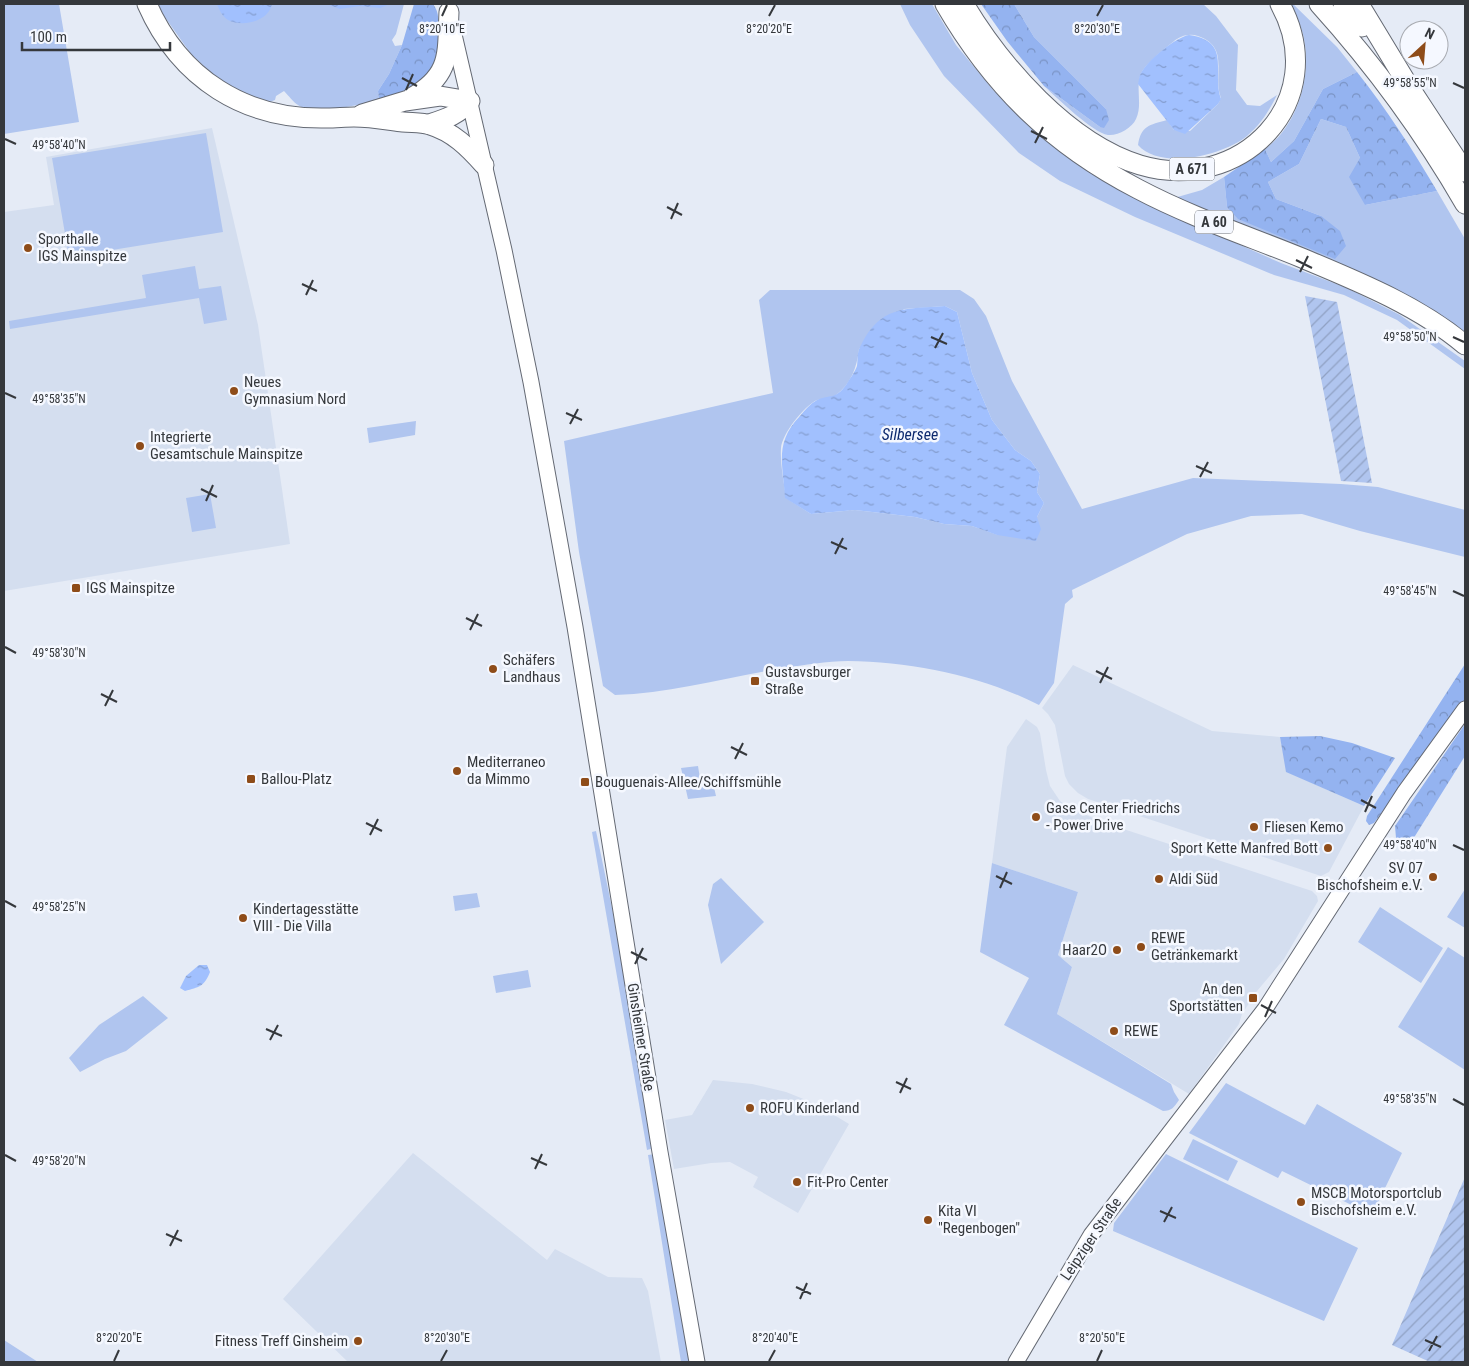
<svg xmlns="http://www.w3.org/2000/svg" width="1469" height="1366" font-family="'Roboto Condensed',sans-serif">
	<defs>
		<pattern id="forest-crowns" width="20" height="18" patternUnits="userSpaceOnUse" patternTransform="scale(1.25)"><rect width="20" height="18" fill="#94b3f0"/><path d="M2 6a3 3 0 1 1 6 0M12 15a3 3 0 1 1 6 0" fill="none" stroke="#7a93c4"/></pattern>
		<pattern id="garden-furrows" width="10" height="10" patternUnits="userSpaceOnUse" patternTransform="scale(1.25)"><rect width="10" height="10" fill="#b0c5ef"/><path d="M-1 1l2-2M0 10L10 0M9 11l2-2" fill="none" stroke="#90a1c3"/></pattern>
		<pattern id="water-ripples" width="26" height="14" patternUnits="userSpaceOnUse" patternTransform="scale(1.25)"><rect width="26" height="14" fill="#a1c0fe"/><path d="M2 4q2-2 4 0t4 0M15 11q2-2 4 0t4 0" fill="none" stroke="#849dcf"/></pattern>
	</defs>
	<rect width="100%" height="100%" fill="#e5ebf6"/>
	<path fill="#d4deef" d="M212,128L258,325L290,544L4,591V212L54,205L46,157Z
		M1073,665L1212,731L1280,737L1287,772L1364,806L1329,872L1321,876L1088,799L1078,793L1069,784L1065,776L1055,725L1048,714L1042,708Z
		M1026,719L1037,727L1040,733L1046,770L1050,786L1060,801L1068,807L1102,822L1312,891L1317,896L1318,901L1284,959L1257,991L1242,1014L1239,1024L1189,1094L1057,1014L1072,967L1058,955L1078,892L992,863L1007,747Z
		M713,1080L752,1084L786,1092L816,1104L849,1124L798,1213L753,1187L758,1177L730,1162L711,1163L674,1169L665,1120L692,1115Z
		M413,1153L547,1260L555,1249L608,1277L642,1278L648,1291L661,1362H348L283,1299Z"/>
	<path fill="#b0c5ef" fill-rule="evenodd" d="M4,4H59L79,122L4,134Z
		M158,4H404L396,34L392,40L395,46L402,45L389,74L378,91L379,100C361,104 313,117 298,105C293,102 289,96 284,91L276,96L275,100L267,103L225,86L191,54L164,16Z
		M900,4H932L956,45L994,91L1046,140L1098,177L1177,217L1281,263L1347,288L1400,315L1465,361V369L1397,320L1344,295L1274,275L1135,217L1060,181L1019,153L944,76L910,25Z
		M1014,4H1203L1216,16L1238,45L1236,90L1247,105L1260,106L1277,95C1269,111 1261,124 1247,136C1224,155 1161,171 1138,145C1141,126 1149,125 1167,120L1174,130L1190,131L1218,104L1221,98C1212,76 1231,47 1198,36C1189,33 1180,36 1173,42C1165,48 1144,65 1141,74C1135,89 1143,104 1136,119C1132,128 1118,136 1108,135C1093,133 1056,97 1044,86L1100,127L1106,109L1034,37Z
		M1289,4H1293L1337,47L1357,72L1323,89L1294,141L1271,162L1265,149C1297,126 1312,77 1304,39C1302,26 1295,15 1289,4Z
		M1321,119L1346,127L1360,158L1365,205L1437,191L1465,239V336L1174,198L1202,190L1224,177L1227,207L1321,216L1276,199L1268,182L1299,164Z
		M206,133L223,232L69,257L52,158Z
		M195,266L199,289L221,286L227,320L204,324L199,298L10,329L9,321L146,298L142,275Z
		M770,290H960L974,299L986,316L1012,381L1082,509L1193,478L1341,484L1378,487L1465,510V557L1360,531L1302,514L1251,516L1187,534L1072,590L1073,597L1065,604L1054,683L1039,705C982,676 913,662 848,661C827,661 804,665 784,668C728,677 672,693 615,695L603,686L579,552L564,441L773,393L759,300ZM945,306L957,312L972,373L992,420L1015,450L1031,461L1040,474L1037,492L1044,503L1037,517L998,535L972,526L944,524L915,517L855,510L811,514L786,498C784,482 780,464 781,448C782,434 804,406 817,400C823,398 831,399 836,395C851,384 857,367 859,349L904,309Z
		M416,421L415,435L369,443L367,428Z
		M210,494L216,528L192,532L186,498Z
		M698,766L701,785L713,783L716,796L688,799L681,768Z
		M596,831L612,908L654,1148L647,1150L592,832Z
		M992,863L1078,892L1058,955L1072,967L1057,1014L1171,1084L1174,1092L1179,1100C1174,1107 1172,1111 1163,1111L1004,1025L1029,978L980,952Z
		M721,878L764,922L721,964L708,905L713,884Z
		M1465,889V928L1447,917Z
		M477,893L480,907L455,911L453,896Z
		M1380,907L1443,948L1421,983L1358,942Z
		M1448,947L1465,958V1070L1398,1027Z
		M528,970L531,987L496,993L493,976Z
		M143,996L168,1018L126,1051L105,1059L80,1072L69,1058L99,1025Z
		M1226,1083L1305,1125L1317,1104L1402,1153L1372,1215L1282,1171L1278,1178L1189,1133Z
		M1193,1139L1238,1161L1228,1181L1183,1159Z
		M655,1154L690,1362H681L648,1155Z
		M1166,1154L1358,1248L1324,1321L1113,1231L1114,1223Z
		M4,1340L38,1362H4Z"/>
	<path fill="url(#forest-crowns)" d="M414,4H433C440,13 438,22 439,33C440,82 421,87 379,100L378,91L389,74L402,45Z
		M981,4H1014L1034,37L1106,109L1109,120L1104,128L1100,127L1044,86L1007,41Z
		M1357,72C1387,110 1413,150 1437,191L1365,205L1349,177L1360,158L1346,127L1321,119L1299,164L1268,182L1276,199L1321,216L1340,231L1346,246L1335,259L1238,219L1227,207L1224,177L1265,149L1271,162L1294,141L1323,89Z
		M1465,664V702L1374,823L1369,825L1366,821L1367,816Z
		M1465,724V756L1415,836L1408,842L1400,843L1396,838L1395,826Z
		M1320,736L1352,743L1395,758L1364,806L1286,772L1280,737Z"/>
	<path fill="url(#garden-furrows)" d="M1305,296L1337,302L1372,483L1341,481Z
		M1465,1177V1362H1430L1392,1345Z"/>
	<path fill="url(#water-ripples)" d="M217,4H272C269,21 243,28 228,20C223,17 219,10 217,4Z
		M326,4H390L380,8L360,6L340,9Z
		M1189,35C1233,41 1211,73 1221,99L1218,104L1185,134L1174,130L1138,84C1139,80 1139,76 1141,73C1148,60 1176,37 1189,35Z
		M945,306L957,312L972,373L992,420L1015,450L1031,461L1040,474L1037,492L1044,503L1037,517L1041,529L1036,541L997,535L972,526L944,524L915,517L855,510L811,514L785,498C783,464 774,443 800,416C805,410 810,404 817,400C830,394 835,400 846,385C849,380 855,372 857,366C858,359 857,353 860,347C880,305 905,309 945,306Z
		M199,965H207L210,972C204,987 199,987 185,991L180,988L186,976Z"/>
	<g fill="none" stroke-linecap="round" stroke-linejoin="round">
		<defs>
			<path id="secondary" d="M452,26L504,250L531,382L575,627L660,1152L697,1362
				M1016,1362L1091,1235L1265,1009L1404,793L1465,709"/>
			<path id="highway" d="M147,4C180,79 245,120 327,118C336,118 345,117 354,117C370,117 387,120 403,122C412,123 422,122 430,125C453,132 468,147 484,165
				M945,4C993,87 1053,145 1138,189C1191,217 1248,236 1302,258C1357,281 1419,306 1465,345
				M964,4C1001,66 1068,143 1140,165C1241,195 1333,101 1280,4
				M1319,4C1374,65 1424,133 1465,204
				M1343,4L1362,27
				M1359,4L1408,85L1465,172
				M411,98C452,75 447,53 449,12
				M362,114L405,101L440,96L470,101C459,115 445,119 429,124"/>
		</defs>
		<use href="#secondary" stroke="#646973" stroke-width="17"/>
		<use href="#highway" stroke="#646973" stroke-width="21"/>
		<use href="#secondary" stroke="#fff" stroke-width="15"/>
		<use href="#highway" stroke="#fff" stroke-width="19"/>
	</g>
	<path fill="none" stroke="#35383c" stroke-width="2" d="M442,16L447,5M769,16L775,5M1097,16L1103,5M402,78L417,86M1453,83L1464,88M406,90L413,74M1031,131L1047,139M5,139L16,144M1035,143L1043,127M667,207L682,215M671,219L678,203M1296,260L1312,268M1300,272L1308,256M302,284L317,291M306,295L313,280M931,337L947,344M1453,337L1464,342M935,348L943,333M5,393L16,398M566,413L582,420M570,424L578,409M1196,466L1212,473M1200,477L1208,462M201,489L217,497M206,501L213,485M831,542L847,549M835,554L843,538M1453,591L1464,596M466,618L482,626M470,630L478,614M5,647L16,653M1096,671L1112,679M1100,683L1108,667M101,694L117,702M105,706L113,690M731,747L747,755M735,759L743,743M1361,800L1376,808M1365,812L1372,796M366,823L382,831M370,835L378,819M1453,845L1464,850M996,876L1012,884M1000,888L1007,872M5,901L16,907M631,952L647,960M635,964L643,948M1261,1005L1276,1013M1265,1017L1272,1001M266,1029L282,1036M270,1040L278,1025M896,1082L911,1089M900,1093L907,1078M1453,1099L1464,1105M5,1155L16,1161M531,1158L547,1165M535,1169L542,1154M1160,1211L1176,1218M1164,1222L1172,1207M166,1234L182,1241M170,1246L178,1230M796,1287L811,1294M800,1299L807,1283M1425,1340L1441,1347M1429,1351L1437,1336M114,1361L119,1350M441,1361L447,1350M769,1361L775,1350M1097,1361L1102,1350"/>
	<g fill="#8e4c19" stroke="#f5f8ff" stroke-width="2">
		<circle cx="28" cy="248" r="5"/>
		<circle cx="234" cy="391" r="5"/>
		<circle cx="140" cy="446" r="5"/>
		<rect x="71" y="583" width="10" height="10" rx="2.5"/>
		<circle cx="493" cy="669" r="5"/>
		<rect x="750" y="676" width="10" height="10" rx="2.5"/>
		<circle cx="457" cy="771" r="5"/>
		<rect x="246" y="774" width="10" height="10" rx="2.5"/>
		<rect x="580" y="777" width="10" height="10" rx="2.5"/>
		<circle cx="1036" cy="817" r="5"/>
		<circle cx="1254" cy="827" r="5"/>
		<circle cx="1328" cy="848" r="5"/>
		<circle cx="1433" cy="877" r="5"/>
		<circle cx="1159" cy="879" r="5"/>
		<circle cx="243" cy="918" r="5"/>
		<circle cx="1141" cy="947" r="5"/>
		<circle cx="1117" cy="950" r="5"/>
		<rect x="1248" y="993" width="10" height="10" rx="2.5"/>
		<circle cx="1114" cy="1031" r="5"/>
		<circle cx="750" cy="1108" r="5"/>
		<circle cx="797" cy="1182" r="5"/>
		<circle cx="1301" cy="1202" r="5"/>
		<circle cx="928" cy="1220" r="5"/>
		<circle cx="358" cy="1341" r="5"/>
	</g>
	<g text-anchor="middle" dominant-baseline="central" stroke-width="5" stroke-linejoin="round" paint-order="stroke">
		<g fill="#f5f8ff" stroke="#6f7276" stroke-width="1">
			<rect x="1169.5" y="157.5" width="45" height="23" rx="4"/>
			<rect x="1195" y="210.5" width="38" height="23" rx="4"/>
		</g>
		<g font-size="14" font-weight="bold" fill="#35383c">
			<text x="1192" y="169">A 671</text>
			<text x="1214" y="222">A 60</text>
		</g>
		<g font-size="15" fill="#35383c" stroke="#f5f8ff" text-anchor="start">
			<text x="38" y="239">Sporthalle<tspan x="38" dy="17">IGS Mainspitze</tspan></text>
			<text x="244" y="382">Neues<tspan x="244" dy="17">Gymnasium Nord</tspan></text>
			<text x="150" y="437">Integrierte<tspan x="150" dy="17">Gesamtschule Mainspitze</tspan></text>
			<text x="86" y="588">IGS Mainspitze</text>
			<text x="503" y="660">Schäfers<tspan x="503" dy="17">Landhaus</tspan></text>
			<text x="765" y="672">Gustavsburger<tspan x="765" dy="17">Straße</tspan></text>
			<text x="467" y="762">Mediterraneo<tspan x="467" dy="17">da Mimmo</tspan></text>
			<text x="261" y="779">Ballou-Platz</text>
			<text x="595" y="782">Bouguenais-Allee/Schiffsmühle</text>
			<text x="1046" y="808">Gase Center Friedrichs<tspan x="1046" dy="17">- Power Drive</tspan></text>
			<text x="1264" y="827">Fliesen Kemo</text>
			<text x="1318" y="848" text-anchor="end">Sport Kette Manfred Bott</text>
			<text x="1423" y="868" text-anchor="end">SV 07<tspan x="1423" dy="17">Bischofsheim e.V.</tspan></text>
			<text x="1169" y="879">Aldi Süd</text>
			<text x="253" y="909">Kindertagesstätte<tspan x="253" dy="17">VIII - Die Villa</tspan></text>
			<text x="1151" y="938">REWE<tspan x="1151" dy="17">Getränkemarkt</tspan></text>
			<text x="1107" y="950" text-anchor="end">Haar2O</text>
			<text x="1243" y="989" text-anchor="end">An den<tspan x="1243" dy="17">Sportstätten</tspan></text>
			<text x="1124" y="1031">REWE</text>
			<text x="760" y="1108">ROFU Kinderland</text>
			<text x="807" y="1182">Fit-Pro Center</text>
			<text x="1311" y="1193">MSCB Motorsportclub<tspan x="1311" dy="17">Bischofsheim e.V.</tspan></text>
			<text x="938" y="1211">Kita VI<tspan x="938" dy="17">"Regenbogen"</tspan></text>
			<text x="348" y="1341" text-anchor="end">Fitness Treff Ginsheim</text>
		</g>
		<g font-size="15" fill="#35383c" stroke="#f5f8ff">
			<text transform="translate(641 1037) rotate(81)">Ginsheimer Straße</text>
			<text transform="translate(1091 1239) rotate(-56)">Leipziger Straße</text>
		</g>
		<g font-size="16" font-style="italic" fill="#0c296e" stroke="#f5f8ff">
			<text x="910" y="434">Silbersee</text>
		</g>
	</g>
	<g font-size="12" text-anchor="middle" fill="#35383c" stroke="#f5f8ff" stroke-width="5" stroke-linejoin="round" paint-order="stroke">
		<text x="442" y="33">8°20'10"E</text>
		<text x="769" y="33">8°20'20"E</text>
		<text x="1097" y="33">8°20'30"E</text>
		<text x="1410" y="87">49°58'55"N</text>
		<text x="59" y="149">49°58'40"N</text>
		<text x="1410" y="341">49°58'50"N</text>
		<text x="59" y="403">49°58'35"N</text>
		<text x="1410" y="595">49°58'45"N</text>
		<text x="59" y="657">49°58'30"N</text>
		<text x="1410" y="849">49°58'40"N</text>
		<text x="59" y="911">49°58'25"N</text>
		<text x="1410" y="1103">49°58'35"N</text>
		<text x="59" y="1165">49°58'20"N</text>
		<text x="119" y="1342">8°20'20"E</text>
		<text x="447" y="1342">8°20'30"E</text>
		<text x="775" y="1342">8°20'40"E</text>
		<text x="1102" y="1342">8°20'50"E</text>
	</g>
	<rect width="1469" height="1366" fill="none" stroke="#35383c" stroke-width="10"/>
	<g transform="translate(1424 45) rotate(26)"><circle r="24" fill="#f5f8ff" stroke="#a8abb1"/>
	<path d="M0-4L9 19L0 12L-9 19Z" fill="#8e4c19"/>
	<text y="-8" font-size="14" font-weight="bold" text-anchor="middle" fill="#35383c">N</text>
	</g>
	<path d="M22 42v8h148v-8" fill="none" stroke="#35383c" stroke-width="2.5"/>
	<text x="30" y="42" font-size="15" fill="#35383c" stroke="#f5f8ff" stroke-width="4" paint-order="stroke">100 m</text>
</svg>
